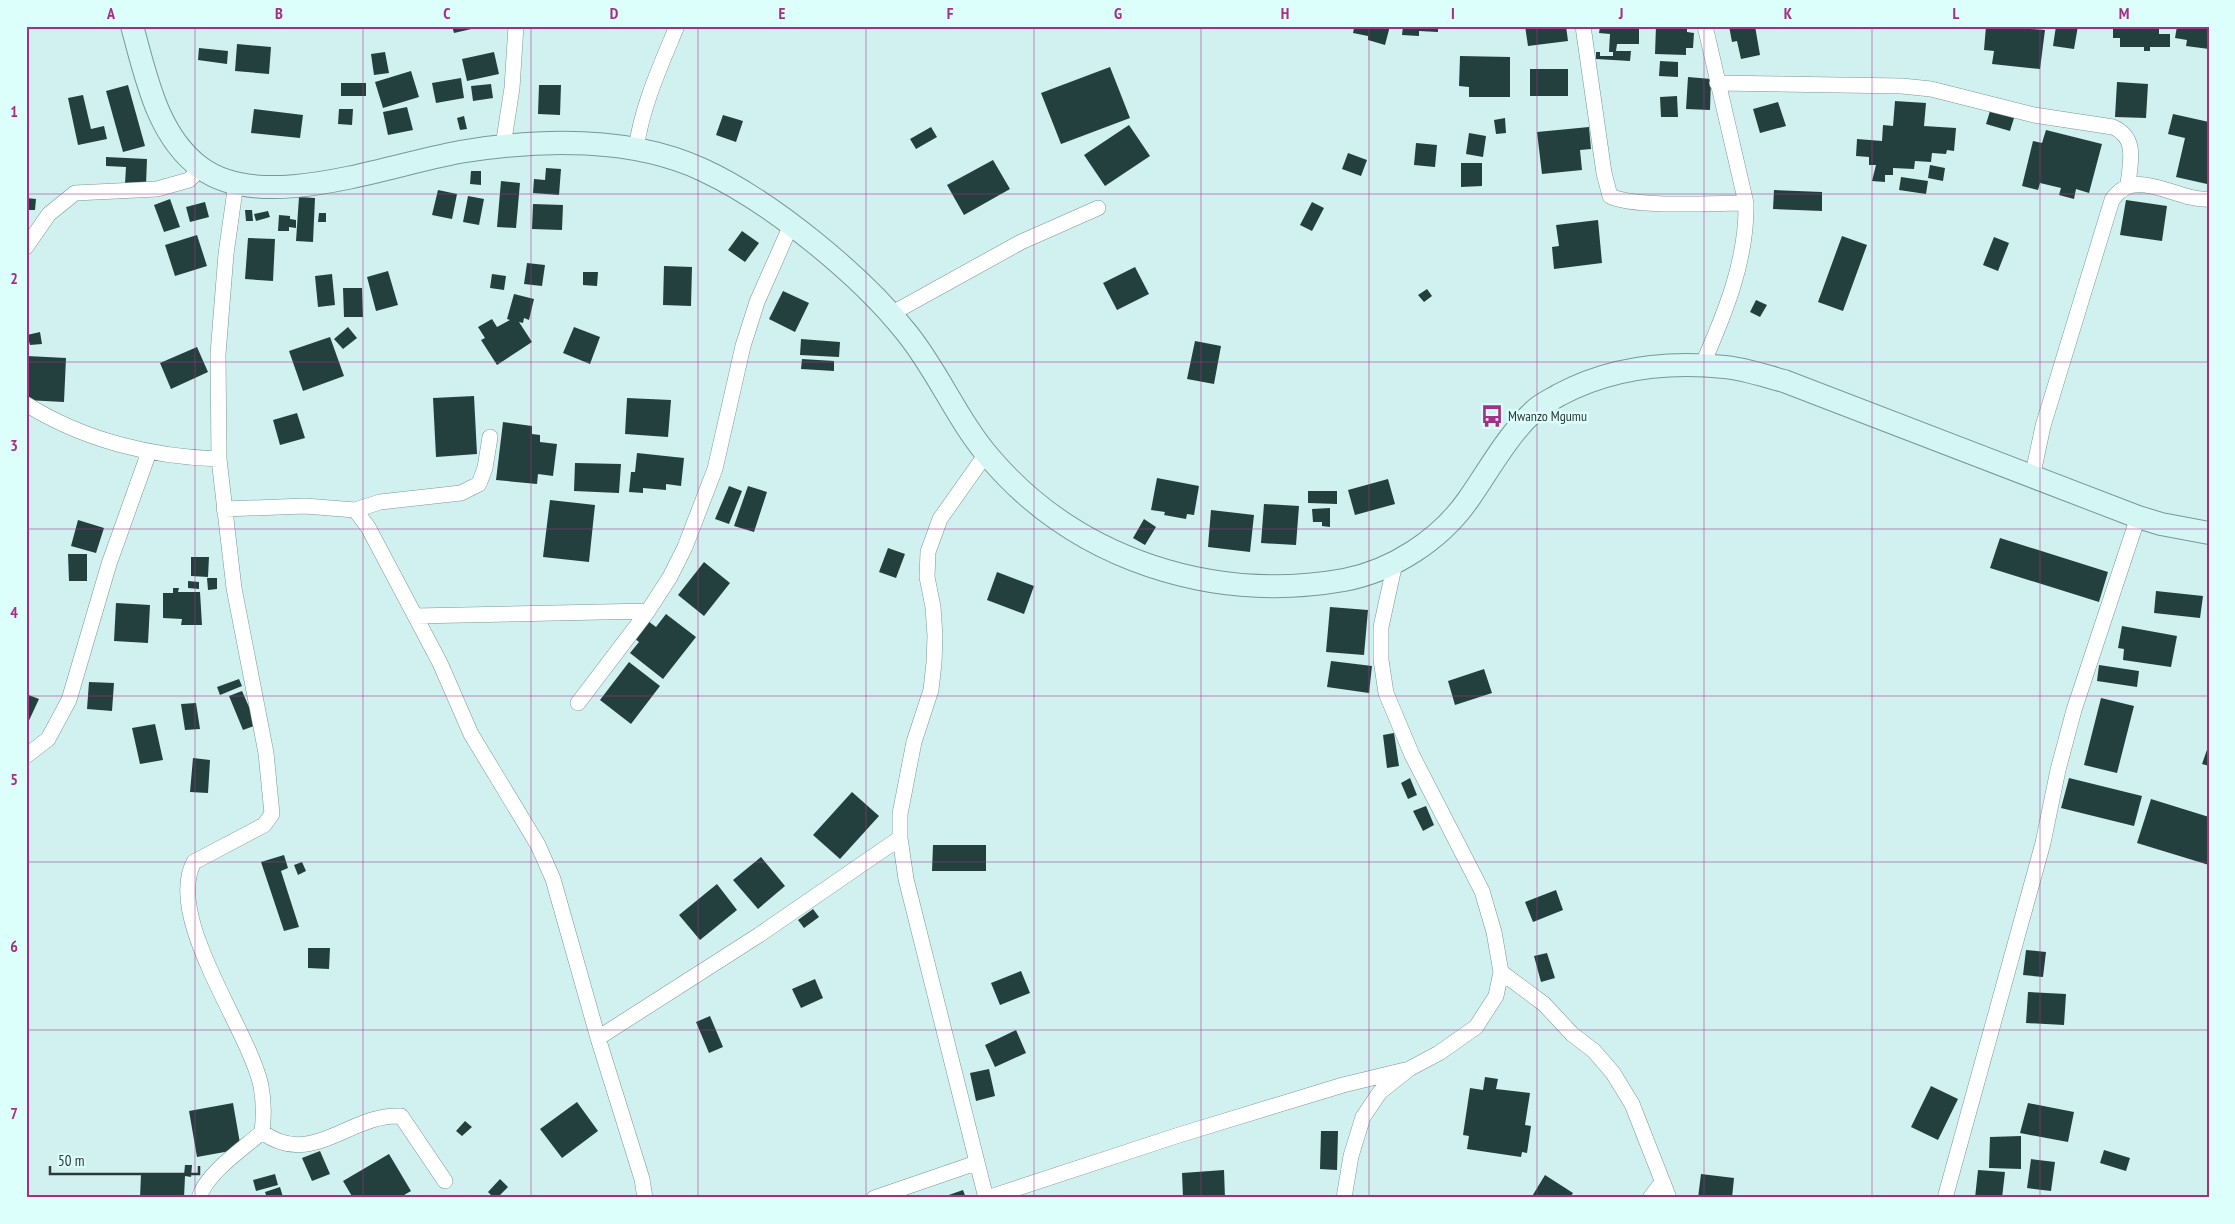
<svg xmlns="http://www.w3.org/2000/svg" width="2235" height="1224" font-family="'PT Sans Narrow',sans-serif">
	<rect width="100%" height="100%" fill="#d0f1ef"/>
	<path fill="#24403e" d="M452,26H480V27L454,33Z
		M1348,26H1390L1385,45L1368,40V36L1353,33L1354,28Z
		M1403,26H1438V32L1419,31V36L1402,35Z
		M1525,26H1566L1568,41L1528,46Z
		M1600,26H1639V44H1617L1616,51H1631L1630,61L1596,59V52H1600V56H1613V52H1609L1610,34L1599,33Z
		M1656,26H1687V32L1694,33L1693,48H1686V55L1655,54Z
		M1729,26H1755L1760,55L1741,59L1737,41L1732,42Z
		M1986,26L2045,30L2040,69L1992,64L1994,51L1984,50Z
		M2056,26H2078L2074,49L2053,46Z
		M2113,26H2159V34H2170V47H2150V51H2144V47H2120V38H2113Z
		M2177,26H2209V49L2186,46L2187,40L2175,38Z
		M237,44L271,47L269,74L235,71Z
		M199,48L228,51L227,64L198,60Z
		M385,52L389,73L374,75L371,54Z
		M494,52L499,74L467,81L462,59Z
		M1460,56L1510,57V97H1469V87L1459,86Z
		M1660,61L1678,62V77L1659,76Z
		M1110,67L1130,118L1061,144L1041,93Z
		M1530,69H1568V96H1530Z
		M411,71L419,97L383,108L375,82Z
		M1688,77L1711,79L1710,110L1686,109Z
		M461,78L464,98L436,103L432,83Z
		M2117,82L2148,84L2146,118L2115,117Z
		M341,83H366V96H341Z
		M491,84L493,98L473,101L471,86Z
		M128,85L145,146L123,152L106,91Z
		M539,85H561L560,115L538,114Z
		M83,95L91,129L104,126L107,139L78,145L68,98Z
		M1677,96L1678,117H1661L1660,97Z
		M1895,101L1926,103L1924,126L1956,128L1954,151L1947,150L1946,154L1932,153L1931,162L1915,161L1914,169L1893,168V175H1885V182L1872,181L1876,165H1869V157L1856,156L1857,139L1882,141L1883,125L1893,126Z
		M1778,102L1786,126L1760,133L1753,109Z
		M407,107L413,130L388,135L383,112Z
		M254,109L303,115L300,138L251,133Z
		M339,109H353L352,125L338,124Z
		M1990,111L2014,118L2010,131L1986,124Z
		M2173,114L2209,122L2207,184L2176,177L2185,138L2168,134Z
		M723,115L743,121L736,142L716,135Z
		M464,116L467,129L460,130L457,118Z
		M1505,118L1506,133L1496,134L1494,120Z
		M1129,125L1150,156L1105,186L1084,155Z
		M931,127L937,137L916,149L910,139Z
		M1589,127L1591,149L1580,150L1582,170L1542,174L1537,132Z
		M2046,130L2102,144L2089,193L2076,189L2074,199L2059,195L2061,188L2040,183L2038,190L2022,186L2033,141L2042,143Z
		M1469,133L1486,136L1483,157L1466,154Z
		M1416,143L1437,145L1435,167L1414,165Z
		M1348,153L1367,160L1361,176L1342,169Z
		M106,157L147,159L146,185L125,184L126,167L106,166Z
		M993,160L1010,189L964,215L947,185Z
		M1461,163H1482V186L1461,187Z
		M1930,165L1945,168L1943,181L1928,178Z
		M546,168L561,169L559,195L533,193L534,179L545,180Z
		M471,171H481V185L470,184Z
		M1901,177L1928,181L1926,194L1899,190Z
		M501,181L520,183L516,228L497,227Z
		M438,190L457,194L452,219L432,215Z
		M1774,190L1822,192V211L1773,209Z
		M468,196L484,199L479,225L463,222Z
		M299,197L315,198L313,242L296,241Z
		M26,198L36,199L35,210H26Z
		M170,199L180,227L164,232L154,205Z
		M2126,200L2167,206L2162,241L2120,235Z
		M205,202L209,217L190,222L186,207Z
		M1312,202L1324,208L1312,231L1300,225Z
		M533,204L563,205L562,230L532,229Z
		M245,210H252L253,221H246Z
		M268,211L270,217L256,221L254,214Z
		M319,213H326V222H318Z
		M279,215L290,216V219L296,220V228L289,227V231H278Z
		M1598,220L1602,263L1554,269L1552,247L1559,246L1556,225Z
		M742,231L759,243L745,262L728,250Z
		M197,235L207,266L175,276L165,245Z
		M1842,236L1867,245L1843,311L1818,302Z
		M1994,237L2009,243L1998,271L1983,265Z
		M248,238L275,239L273,281L245,279Z
		M527,263L545,265L542,286L524,284Z
		M664,266L692,267L691,306L663,305Z
		M1135,267L1149,294L1117,310L1103,283Z
		M388,271L398,305L376,311L367,277Z
		M583,272H598L597,286L583,285Z
		M332,274L335,305L318,307L315,276Z
		M492,274L506,276L504,290L490,288Z
		M343,288H362L363,317H344Z
		M1427,289L1432,296L1424,302L1418,295Z
		M783,291L809,303L795,332L769,319Z
		M514,294L534,299L529,320L524,318L523,323L519,322L532,342L497,365L481,340L485,338L478,327L492,319L497,327L510,320L507,319Z
		M1756,300L1767,305L1760,317L1750,312Z
		M348,327L357,338L343,349L334,339Z
		M574,327L600,337L590,364L563,353Z
		M40,332L42,344L30,345L27,335Z
		M330,337L344,376L303,391L289,351Z
		M801,339L840,342L839,357L800,355Z
		M1195,341L1221,346L1214,384L1187,379Z
		M197,347L208,372L171,389L160,363Z
		M27,356L66,358L64,402L26,400Z
		M802,359L834,361V371L801,369Z
		M474,396L477,454L436,457L433,398Z
		M627,398L671,400L668,437L625,434Z
		M297,413L305,438L280,445L273,420Z
		M503,422L532,426V434L540,435V442L557,444L553,476L538,474L537,484L496,480Z
		M637,453L684,458L681,486L666,484V490L643,488V493L629,492L631,472H635Z
		M575,463L621,464L619,493L574,491Z
		M1157,478L1199,486L1194,515L1187,514L1186,519L1164,515L1165,512L1151,510Z
		M1388,479L1395,504L1355,515L1348,490Z
		M729,486L742,491L729,524L715,519Z
		M748,486L767,492L754,532L734,526Z
		M1308,491H1337V504L1308,503Z
		M550,500L595,505L589,562L543,557Z
		M1264,504L1299,506L1296,545L1261,543Z
		M1330,508V527L1322,526V522H1313L1312,509Z
		M1211,510L1254,515L1250,552L1208,547Z
		M1144,519L1156,527L1145,545L1133,538Z
		M78,520L104,528L96,553L71,546Z
		M2000,538L2108,572L2099,602L1990,568Z
		M888,548L905,554L896,578L879,572Z
		M68,554H87V581H69Z
		M191,557H209L208,577L191,576Z
		M704,562L730,583L704,616L678,595Z
		M997,572L1034,586L1024,614L987,600Z
		M207,578H217V589L208,590Z
		M188,581L199,582V589L188,588Z
		M173,588H179L178,592H200L202,625H181L182,619L163,618V593H173Z
		M2156,591L2203,596L2200,618L2154,613Z
		M116,603L150,605L148,643L114,641Z
		M1330,607L1368,610L1364,655L1326,652Z
		M666,614L696,637L663,679L630,653L639,642L634,638L648,621L656,627Z
		M2122,626L2177,636L2171,667L2123,660L2124,649L2118,648Z
		M1331,661L1372,666L1369,693L1327,687Z
		M629,662L660,686L631,724L600,700Z
		M2099,665L2139,671L2137,687L2097,681Z
		M1484,669L1492,693L1455,705L1448,681Z
		M239,679L242,686L220,695L217,687Z
		M89,682L114,683L112,711L87,709Z
		M242,691L257,725L243,730L229,696Z
		M26,694L39,699L26,727Z
		M2101,698L2134,706L2117,773L2084,765Z
		M196,703L200,729L185,730L181,704Z
		M155,724L163,760L140,764L132,728Z
		M1394,733L1399,766L1387,768L1383,735Z
		M2209,744V766L2202,764Z
		M193,758L210,760L208,793L190,792Z
		M1410,778L1417,795L1408,799L1401,783Z
		M2069,778L2142,796L2134,826L2061,808Z
		M852,792L879,816L840,859L813,835Z
		M2151,799L2209,817V865L2137,843Z
		M1426,806L1434,825L1423,831L1413,811Z
		M933,845H986V871H932Z
		M284,855L288,868L281,871L299,927L284,931L261,862Z
		M761,857L785,886L758,909L733,880Z
		M302,862L306,871L298,875L294,865Z
		M717,884L737,910L700,940L679,915Z
		M1556,890L1563,910L1533,922L1525,902Z
		M813,909L819,917L804,928L798,920Z
		M308,948H330L329,969L308,968Z
		M2026,950L2046,952L2043,977L2023,975Z
		M1547,953L1555,978L1541,982L1534,956Z
		M1021,971L1030,993L1000,1005L991,983Z
		M815,979L823,998L801,1008L792,989Z
		M2028,992L2066,994L2064,1025L2026,1023Z
		M710,1016L723,1047L709,1053L696,1022Z
		M1016,1030L1026,1053L995,1067L985,1045Z
		M989,1069L995,1096L976,1101L970,1073Z
		M1485,1077L1498,1079L1496,1089L1530,1093L1525,1125L1531,1126L1527,1153L1522,1152L1521,1157L1467,1149L1469,1136L1463,1135L1470,1088L1483,1090Z
		M1931,1086L1958,1099L1938,1140L1911,1127Z
		M577,1102L598,1131L562,1158L540,1129Z
		M233,1103L241,1149L197,1157L189,1111Z
		M2028,1103L2074,1112L2068,1142L2020,1133Z
		M465,1121L472,1127L462,1136L456,1131Z
		M1321,1131H1338L1337,1170L1320,1169Z
		M2021,1136V1169L1989,1168L1990,1137Z
		M2104,1150L2130,1158L2126,1171L2100,1163Z
		M320,1151L330,1174L312,1181L302,1158Z
		M389,1154L411,1191L399,1198H353L343,1181Z
		M2031,1159L2055,1162L2051,1191L2027,1188Z
		M185,1165H192L191,1177L185,1176L184,1198H140L141,1174L184,1175Z
		M1224,1170L1225,1198H1183L1182,1173Z
		M1978,1170L2005,1172L2002,1198H1975Z
		M275,1174L278,1185L256,1191L253,1180Z
		M1701,1174L1734,1178L1732,1198H1698Z
		M1545,1175L1573,1193L1570,1198H1531Z
		M500,1179L508,1187L497,1198H494L488,1192Z
		M280,1187L283,1197L267,1198L265,1192Z
		M963,1190L966,1198H943V1197Z"/>
	<g fill="none" stroke-linecap="round" stroke-linejoin="round">
		<defs>
			<path id="street" d="M1583,26L1604,173L1610,196C1634,208 1714,203 1746,203
				M1717,83L1902,86L1931,89L2034,115L2113,127C2138,138 2130,162 2128,185
				M503,146L512,88L516,26
				M636,149C642,106 660,67 677,26
				M26,247L49,214L75,193L157,189L189,180L201,168
				M889,315L1021,242L1098,208
				M1702,366C1725,313 1747,261 1746,203L1705,26
				M26,404C83,440 152,457 219,459
				M2032,478L2043,426L2112,200C2136,164 2176,202 2209,199
				M224,509L305,506L355,510L368,527L440,663L471,734L538,845L553,879L598,1038L642,1179L645,1198
				M355,510L380,502L461,493L479,484L485,468L490,437
				M415,616L648,611
				M578,703L648,611L670,577L685,547L715,469L743,346L757,302L791,225
				M26,756L48,739L69,700L109,564L149,452
				M1501,972L1544,1004L1572,1034L1594,1051L1613,1073L1632,1104L1669,1198
				M598,1038L759,935L900,838
				M262,1132C312,1169 350,1113 401,1116L445,1181
				M199,1198C206,1173 243,1149 262,1132C264,1116 264,1102 261,1086C249,1029 164,918 194,862L264,825L272,814L266,753L234,588L219,459L218,354L226,254L236,183
				M874,1198L976,1163
				M986,1198L906,879L900,838V814L914,742L931,690L934,663L935,636L933,607L927,577L928,552L940,519L986,454
				M987,1198L1179,1135L1343,1085L1405,1070
				M1344,1198L1351,1156L1363,1117L1380,1092L1409,1069L1439,1053L1476,1027L1496,996L1501,972L1494,932L1482,891L1412,755L1386,693L1381,660V627L1395,563
				M1650,1198L1662,1182
				M1945,1198L2043,843L2058,770L2074,710L2138,517"/>
			<path id="secondary" d="M132,26C146,76 157,136 201,168C265,215 394,162 466,151C542,139 632,137 703,170C770,201 860,274 906,332C938,371 957,420 990,458C1077,560 1213,603 1344,580C1392,571 1440,540 1468,500C1489,470 1507,436 1534,411C1541,404 1551,400 1559,395C1611,367 1667,361 1725,367C1745,369 1765,376 1784,381L2138,517L2161,524L2209,533"/>
		</defs>
		<use href="#street" stroke="#799896" stroke-width="16"/>
		<use href="#secondary" stroke="#799896" stroke-width="24"/>
		<use href="#street" stroke="#fff" stroke-width="15"/>
		<use href="#secondary" stroke="#d4f7f5" stroke-width="22"/>
	</g>
	<path fill="none" stroke="#a62f86" stroke-width="1" stroke-opacity="0.55" d="M195,26V1198M363,26V1198M531,26V1198M698,26V1198M866,26V1198M1034,26V1198M1201,26V1198M1369,26V1198M1537,26V1198M1704,26V1198M1872,26V1198M2040,26V1198M26,194H2209M26,362H2209M26,529H2209M26,696H2209M26,862H2209M26,1030H2209"/>
	<defs>
		<symbol id="bus-bare" viewBox="-9 -9 18 18"><path d="M-5-6H5V4H4V6H2V4H-2V6H-4V4H-5ZM-3.5-4V0h7V-4ZM-3.5 1.2v1.5H-2V1.2ZM2 1.2v1.5H3.5V1.2Z" fill="#a62f86" stroke="#ddfffc" stroke-width="2.5" paint-order="stroke"/></symbol>
	</defs>
	<g fill-rule="evenodd">
		<use href="#bus-bare" x="1476" y="400" width="32" height="32"/>
	</g>
	<g text-anchor="middle" dominant-baseline="central" stroke-width="5" stroke-linejoin="round" paint-order="stroke">
		<g font-size="14" fill="#2c3938" stroke="#ddfffc" text-anchor="start">
			<text x="1508" y="416">Mwanzo Mgumu</text>
		</g>
	</g>
	<rect width="2235" height="1224" fill="none" stroke="#ddfffc" stroke-width="55"/>
	<path d="M50 1166v8h149v-8" fill="none" stroke="#2c3938" stroke-width="2.5"/>
	<text x="58" y="1166" font-size="15" fill="#2c3938" stroke="#ddfffc" stroke-width="4" paint-order="stroke">50 m</text>
	<rect x="28" y="28" width="2180" height="1168" fill="none" stroke="#a62f86" stroke-width="2"/>
	<g font-size="16" text-anchor="middle" font-weight="bold" fill="#a62f86">
		<text x="111" y="19">A</text>
		<text x="279" y="19">B</text>
		<text x="447" y="19">C</text>
		<text x="614" y="19">D</text>
		<text x="782" y="19">E</text>
		<text x="950" y="19">F</text>
		<text x="1118" y="19">G</text>
		<text x="1285" y="19">H</text>
		<text x="1453" y="19">I</text>
		<text x="1621" y="19">J</text>
		<text x="1788" y="19">K</text>
		<text x="1956" y="19">L</text>
		<text x="2124" y="19">M</text>
		<text x="14" y="117">1</text>
		<text x="14" y="284">2</text>
		<text x="14" y="451">3</text>
		<text x="14" y="618">4</text>
		<text x="14" y="785">5</text>
		<text x="14" y="952">6</text>
		<text x="14" y="1119">7</text>
	</g>
</svg>
